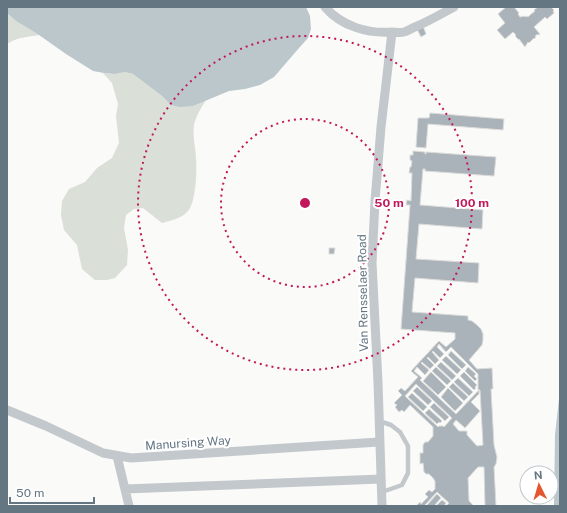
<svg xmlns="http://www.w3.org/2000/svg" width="567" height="513" font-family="'Public Sans',sans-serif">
	<rect width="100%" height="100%" fill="#fafaf8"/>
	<path fill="#dadfd7" d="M7,13L16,21L39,35C28,37 17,37 7,44Z
		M125,72L133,74L162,96L171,105L193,106L206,100C201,108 196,116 194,125C192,136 196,148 196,159C197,170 196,204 187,212C182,218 170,221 162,223L143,208L134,209L126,215L124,228L128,250L127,265L115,278L107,280H95L82,269L77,245L64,230L61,215L62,201L69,189L85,182L97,168L112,158L119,143L116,116L118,104L112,83L103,73L115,74Z"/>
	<path fill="#bbc7cb" d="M7,7H306L310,16L311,29L308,38L299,48L274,77L260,85L245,89L229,91L193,106L180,107L171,105L162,96L133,74L125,72L115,74L104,73L93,71L66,54L39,35L16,21L7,13Z
		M560,390V506H554L555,435Z"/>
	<path fill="#aab3b9" stroke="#dcdcda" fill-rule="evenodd" d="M506,7H514L519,13L518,14L520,17L525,16L526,17L528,16V17L530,15L535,11L534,10L538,7H551L554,10L553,11L554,13L547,19L545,17L544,18L534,27L540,34L538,35V34L535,36L536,37L534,39V38L529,43L528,42L525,47L519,39V40L515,36L516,35L513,32L505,39L497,30L505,23L498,14Z
		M423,26L426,34L421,37L417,29Z
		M430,113L504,119L503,130L428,124L426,148L416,147L418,118H429Z
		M413,151L425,152V154H426V152L496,157L494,176L425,171V169H423L420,205L483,210L482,229L419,224L416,259L479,263L478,283L415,278L412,312L468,316V320L472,321L477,325L481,329L483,334V340L482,345L469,360L477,369L492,368L493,389H491L494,445L497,457L496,464L494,467L496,506H485L484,467H478L468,478L469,501L474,506H446L449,503L437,492L424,506H416L420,502L421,504L428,497L425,494L429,490L432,492L435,489V481L433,478L429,474H426L424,472L423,463L420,464V453H423V445L425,442H428L433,436V427L410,405L404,412L402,410L399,412L395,407L397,405L394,403L402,395L398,391L401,388L405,391L418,377L411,371L439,341L446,347L455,339V333L401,329L410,205H406L407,200L411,201L412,173H409L410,167H411L412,161L410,160V155H413ZM439,344L446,352L451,347L478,374V390H479L456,414L420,380L422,378L414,371L417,367L425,375L429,370L421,363L422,362L430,369L434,365L427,358L428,357L435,364L439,360L432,352L433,351L440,358L444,354L437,347ZM416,384L452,418L444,427L443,426H439L438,427L405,396ZM479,390H480L483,445L477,446L467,435V431H459L453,424L456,420L465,428L480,411L471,402L479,394Z
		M329,248H335L334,254H329Z
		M451,351L466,365L462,369L448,355Z
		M446,356L461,370L457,374L442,360Z
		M441,362L456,376L452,380L437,366Z
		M436,367L451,381L447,385L432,371Z
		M468,367L476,374L474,376L477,379L475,381L465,371Z
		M431,372L446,387L438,395L423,381Z
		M464,372L477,385L475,387L476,388L474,390L460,376Z
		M458,378L473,392L469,396L454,382Z
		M453,383L468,397L464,401L449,387Z
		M417,387L432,401L428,405L413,391Z
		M448,388L463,403L455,411L441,397Z
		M412,393L427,407L423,411L408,397Z
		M434,403L449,417L445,421L430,407Z
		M429,409L442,421L440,423L439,422L437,424L425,413Z
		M437,494L441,498L434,506H428L427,505Z
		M442,500L446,503L444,506H436Z"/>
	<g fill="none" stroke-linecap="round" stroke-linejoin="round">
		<path stroke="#c3c8cc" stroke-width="4.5" d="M379,421L391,425L400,432L408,446V473L402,485L382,492"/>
		<path stroke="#c3c8cc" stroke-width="9" d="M325,7C341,26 368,34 392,32C396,32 400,33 404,32C408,31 412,28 415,27C429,21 441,14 454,7
			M7,410L46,426L103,453L131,458L379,442
			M117,456L129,506
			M125,489L381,479
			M382,506L378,382L372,263L375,201L381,127L392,32"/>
	</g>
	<g fill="none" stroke="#c2185b" stroke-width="2" stroke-dasharray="2 4">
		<circle cx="305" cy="203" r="84"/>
		<circle cx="305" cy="203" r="167"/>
	</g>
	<g text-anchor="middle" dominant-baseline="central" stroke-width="4" stroke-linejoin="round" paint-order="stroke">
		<g font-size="12" fill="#657683" stroke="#fff">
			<text transform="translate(363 293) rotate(-91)">Van Rensselaer Road</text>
			<text transform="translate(188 443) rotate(-4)">Manursing Way</text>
		</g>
	</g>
	<circle cx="305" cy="203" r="6" fill="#c2185b" stroke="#fff" stroke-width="2"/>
	<g font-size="12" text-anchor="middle" font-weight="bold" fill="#c2185b" stroke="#fff" stroke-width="4" stroke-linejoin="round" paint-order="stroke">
		<text x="389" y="207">50 m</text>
		<text x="472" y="207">100 m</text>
	</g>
	<rect width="567" height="513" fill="none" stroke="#657683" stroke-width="16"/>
	<g transform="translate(539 485) rotate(355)"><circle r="19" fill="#ffffff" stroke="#c1c8cd"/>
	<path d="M0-3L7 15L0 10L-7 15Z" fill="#e4572e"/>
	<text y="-6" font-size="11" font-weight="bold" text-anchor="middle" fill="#657683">N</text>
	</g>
	<path d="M10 497v6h84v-6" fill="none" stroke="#657683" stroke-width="2"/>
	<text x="16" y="497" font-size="12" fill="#657683" stroke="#ffffff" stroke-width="3" paint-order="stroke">50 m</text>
</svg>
